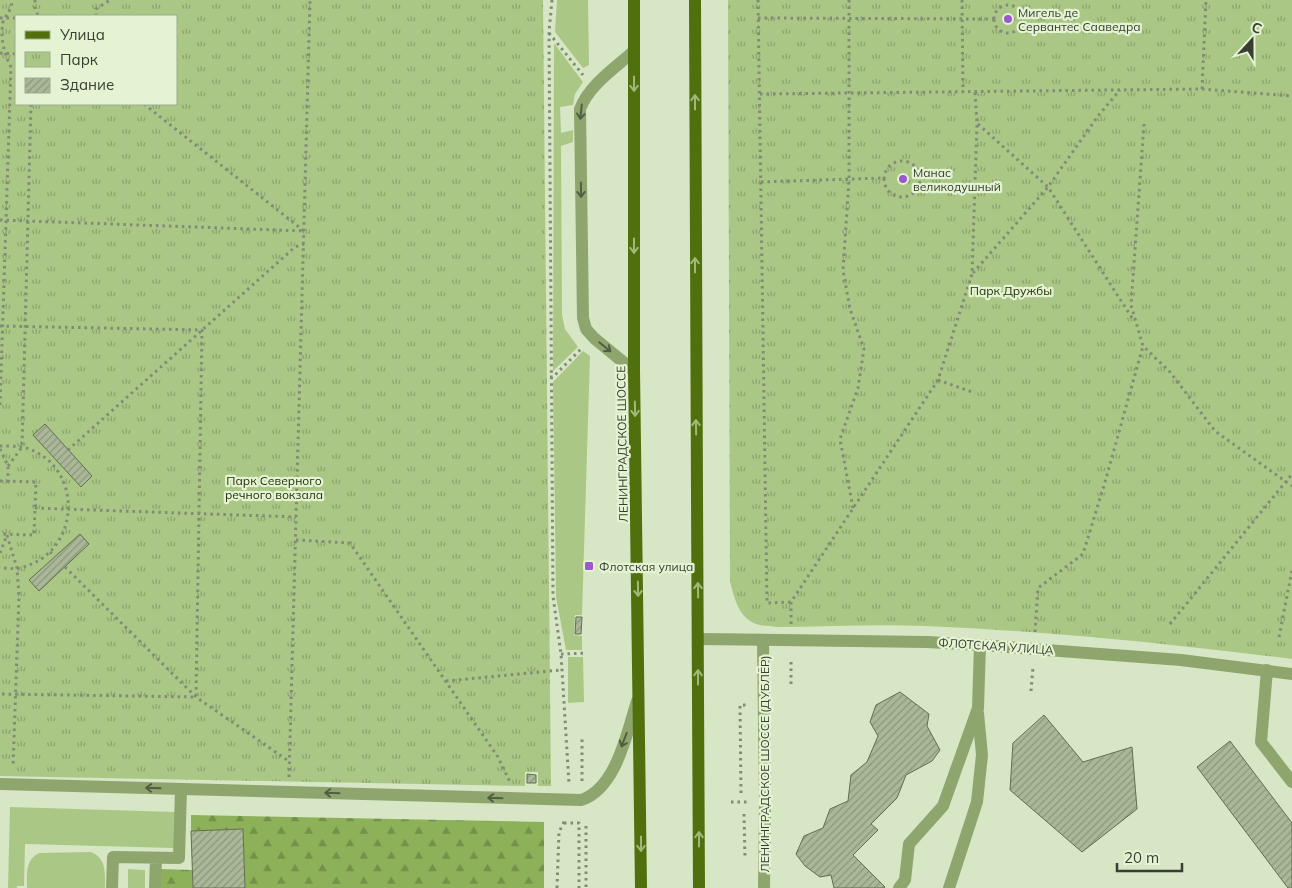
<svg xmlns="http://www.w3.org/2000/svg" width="1292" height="888" font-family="Mulish,sans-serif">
	<defs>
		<pattern id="forest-firs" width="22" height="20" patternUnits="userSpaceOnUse" patternTransform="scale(1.25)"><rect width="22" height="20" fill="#8db158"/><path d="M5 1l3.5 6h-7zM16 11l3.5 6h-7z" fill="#749149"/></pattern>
		<pattern id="park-tufts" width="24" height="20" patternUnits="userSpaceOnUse" patternTransform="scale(1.25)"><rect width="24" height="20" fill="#abc786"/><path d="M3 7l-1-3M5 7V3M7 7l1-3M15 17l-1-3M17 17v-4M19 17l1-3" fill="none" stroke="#8ca36e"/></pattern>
		<pattern id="building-hatch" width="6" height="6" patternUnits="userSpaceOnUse" patternTransform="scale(1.25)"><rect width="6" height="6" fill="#aab898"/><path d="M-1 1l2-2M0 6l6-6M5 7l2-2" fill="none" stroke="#8b977d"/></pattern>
	</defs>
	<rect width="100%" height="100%" fill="#d7e6c5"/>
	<path fill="#abc786" d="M557,0H588L589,65L583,68L555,32Z
		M554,43L583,82L575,94L573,105L560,107L561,133L573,130V142L561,146L562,315L565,329L578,347L553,371Z
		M583,351L590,356L582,615H575L574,635L582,636V650H566L556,597L553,382Z
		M568,657H583L584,702L568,703Z
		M10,807L175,812L174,848L25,844L24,886H17V888H8Z
		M91,852C107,859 105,873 105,888H27C27,874 25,860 39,853Z
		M128,869L145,870V888H128Z"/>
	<path fill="url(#forest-firs)" d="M191,815L544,822V888H245L243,829L191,831Z
		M160,869L192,870L193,888H160Z"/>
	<path fill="url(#park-tufts)" fill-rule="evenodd" d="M0,0H543L551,786H538V772H525V786L0,776ZM16,16H176V104H16Z
		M728,0H1292V659C1170,644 1048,631 925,626C876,624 826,627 777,627C770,626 762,626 756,624C738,617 734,597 730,581Z"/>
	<path fill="url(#building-hatch)" stroke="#616e51" d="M45,424L92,476L81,487L33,435Z
		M80,534L89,544L39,591L29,580Z
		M576,617H582L581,634H575Z
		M900,692L929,714L927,726L940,750L932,761L906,775L897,798L871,824L878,830L853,855L885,887L884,888H834L831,875L820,877L805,866L796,854L804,836L823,828L830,809L848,801L851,775L867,762L878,736L870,722L876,705Z
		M1044,715L1083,762L1132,747L1137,809L1082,852L1010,790L1013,743Z
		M1230,741L1292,823V888H1288L1197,767Z
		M527,774L536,775V783H527Z
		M243,829L245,888H193L191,831Z"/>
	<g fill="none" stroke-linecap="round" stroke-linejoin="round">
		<path stroke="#818b75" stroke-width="3" stroke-dasharray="2.5 4" stroke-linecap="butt" d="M35,0V7L38,16
			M552,0L549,32L553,596L561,654L569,784
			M758,0L767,603L791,602
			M849,0V180L843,270L850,309L864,349L858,388L840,439L853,508
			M962,0L963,92
			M994 19a14 14 0 1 1 28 0a14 14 0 1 1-28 0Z
			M96,16V9L110,0
			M0,18H16
			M758,18L994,19
			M549,33L583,75
			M0,53L16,54
			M1202,89L1206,0
			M760,94L1202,89L1292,96
			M144,104L304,231
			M978,124L1048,187L1134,321
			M1144,124L1131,305L1143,346L1170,372L1215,431L1292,486
			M884 179a18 18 0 1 1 36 0a18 18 0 1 1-36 0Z
			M761,182L883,178
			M0,220L305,231
			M973,273L1048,187L1098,116L1120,90
			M0,326L202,330L196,697L0,694
			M550,377H553L581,349
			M938,380L975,393
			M0,405L11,67C4,54 0,37 3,22C7,14 12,9 12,0
			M0,446C7,446 16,446 23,447C86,464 82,555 19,568C13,569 6,568 0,568
			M0,449L8,466V481
			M68,450L295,247L304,244
			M8,466L22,447L31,104
			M0,481L36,482L34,535L0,534
			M35,508L296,517
			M296,540L350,543L498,757L510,782
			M50,552L55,557
			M0,553L7,535L17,568L19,596L13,767
			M65,567L196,697L290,762
			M791,624V602L938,380L972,274L977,124L975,92
			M1170,624L1292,474
			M1035,632L1038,588L1083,554L1105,482L1143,346
			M1279,637L1292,570
			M561,654L587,653
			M446,681L561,670
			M791,684V660
			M1031,691L1033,667
			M289,777L310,0
			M582,781V736
			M741,793L740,705H747
			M731,802H749
			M744,814L745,857
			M564,823H579V888
			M586,826V888
			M557,888L559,832L565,820"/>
		<path stroke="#8ea66e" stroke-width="12" d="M634,51C615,68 589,85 580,109L583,318L586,329L594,338L634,371
			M1267,670L1261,742L1292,782
			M112,888L113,857L179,858L181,789
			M155,888L156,858
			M899,888L905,880L909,844L943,806L978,708L980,645
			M949,888L977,802L982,755L978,713"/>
		<path stroke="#8ea66e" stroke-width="12" d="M763,640L765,802L764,888
			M0,784L581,800C616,789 627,733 637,701"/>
		<path stroke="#8ea66e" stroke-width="12" d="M698,639L927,642L980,645L1181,660L1292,674"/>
		<path stroke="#50700d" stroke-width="12" d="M634,0V371L641,888
			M695,0C695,296 698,592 699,888"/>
	</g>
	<defs><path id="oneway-shaft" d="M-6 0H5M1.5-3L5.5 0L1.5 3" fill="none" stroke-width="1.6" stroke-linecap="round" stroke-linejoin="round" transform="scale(1.25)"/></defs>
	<g stroke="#a1b879">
		<use href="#oneway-shaft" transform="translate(634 84) rotate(90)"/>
		<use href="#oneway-shaft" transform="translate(695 102) rotate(-90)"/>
		<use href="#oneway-shaft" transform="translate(634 246) rotate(90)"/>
		<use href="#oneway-shaft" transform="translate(695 265) rotate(-90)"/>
		<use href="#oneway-shaft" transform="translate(635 409) rotate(89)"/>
		<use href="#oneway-shaft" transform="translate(696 427) rotate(-91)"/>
		<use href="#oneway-shaft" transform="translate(638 589) rotate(89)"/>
		<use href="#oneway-shaft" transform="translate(698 590) rotate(-91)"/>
		<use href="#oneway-shaft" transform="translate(698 677) rotate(-90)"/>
		<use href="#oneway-shaft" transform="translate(699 839) rotate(-90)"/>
		<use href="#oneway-shaft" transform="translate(641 844) rotate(90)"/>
	</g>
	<g stroke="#525d43">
		<use href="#oneway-shaft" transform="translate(581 112) rotate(96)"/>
		<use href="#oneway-shaft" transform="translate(581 190) rotate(89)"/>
		<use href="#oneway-shaft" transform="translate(605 347) rotate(39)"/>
		<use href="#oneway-shaft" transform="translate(624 740) rotate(111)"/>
		<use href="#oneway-shaft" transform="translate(153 788) rotate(-178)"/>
		<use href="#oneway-shaft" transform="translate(332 793) rotate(-178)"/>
		<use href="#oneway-shaft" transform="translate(495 798) rotate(-178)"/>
	</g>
	<g fill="#9a59cf" stroke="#e4f3d2" stroke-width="2">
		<circle cx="1008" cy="19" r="5"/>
		<circle cx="903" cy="179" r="5"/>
		<rect x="584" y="561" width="10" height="10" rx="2.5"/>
	</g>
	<g text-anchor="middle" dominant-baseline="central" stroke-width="4.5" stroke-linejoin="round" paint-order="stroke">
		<g font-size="12" fill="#383e31" stroke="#e4f3d2" text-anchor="start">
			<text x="1018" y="12">Мигель де<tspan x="1018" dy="14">Сервантес Сааведра</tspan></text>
			<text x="913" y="172">Манас<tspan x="913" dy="14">великодушный</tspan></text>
			<text x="599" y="566">Флотская улица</text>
		</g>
		<g font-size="12" fill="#24320d" stroke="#e4f3d2">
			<text x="1011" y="290">Парк Дружбы</text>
			<text x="274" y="480">Парк Северного<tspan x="274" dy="14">речного вокзала</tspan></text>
		</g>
		<g font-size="12" fill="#383e31" stroke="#e4f3d2">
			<text transform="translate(622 444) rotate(-91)">ЛЕНИНГРАДСКОЕ ШОССЕ</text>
			<text transform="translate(996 646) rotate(4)">ФЛОТСКАЯ УЛИЦА</text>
			<text transform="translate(764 764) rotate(-90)">ЛЕНИНГРАДСКОЕ ШОССЕ (ДУБЛЁР)</text>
		</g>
	</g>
	<rect x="15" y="15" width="162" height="90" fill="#e4f3d2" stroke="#9fab92"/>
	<rect x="25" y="31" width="25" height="8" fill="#50700d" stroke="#9fab92"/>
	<text x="60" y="40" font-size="15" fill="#383e31">Улица</text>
	<rect x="25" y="52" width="25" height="15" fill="url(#park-tufts)" stroke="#9fab92"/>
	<text x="60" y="65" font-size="15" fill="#383e31">Парк</text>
	<rect x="25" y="78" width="25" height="15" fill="url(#building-hatch)" stroke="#9fab92"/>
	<text x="60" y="90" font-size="15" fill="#383e31">Здание</text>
	<g transform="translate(1252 40) rotate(21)" stroke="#e4f3d2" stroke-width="4" paint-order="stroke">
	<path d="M0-4L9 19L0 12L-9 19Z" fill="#383e31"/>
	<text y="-8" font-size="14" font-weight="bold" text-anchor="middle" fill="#383e31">С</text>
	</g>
	<path d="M1117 863v8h65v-8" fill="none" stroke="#383e31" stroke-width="2.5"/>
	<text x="1124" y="863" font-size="15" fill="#383e31" stroke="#e4f3d2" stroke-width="4" paint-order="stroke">20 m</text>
</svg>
